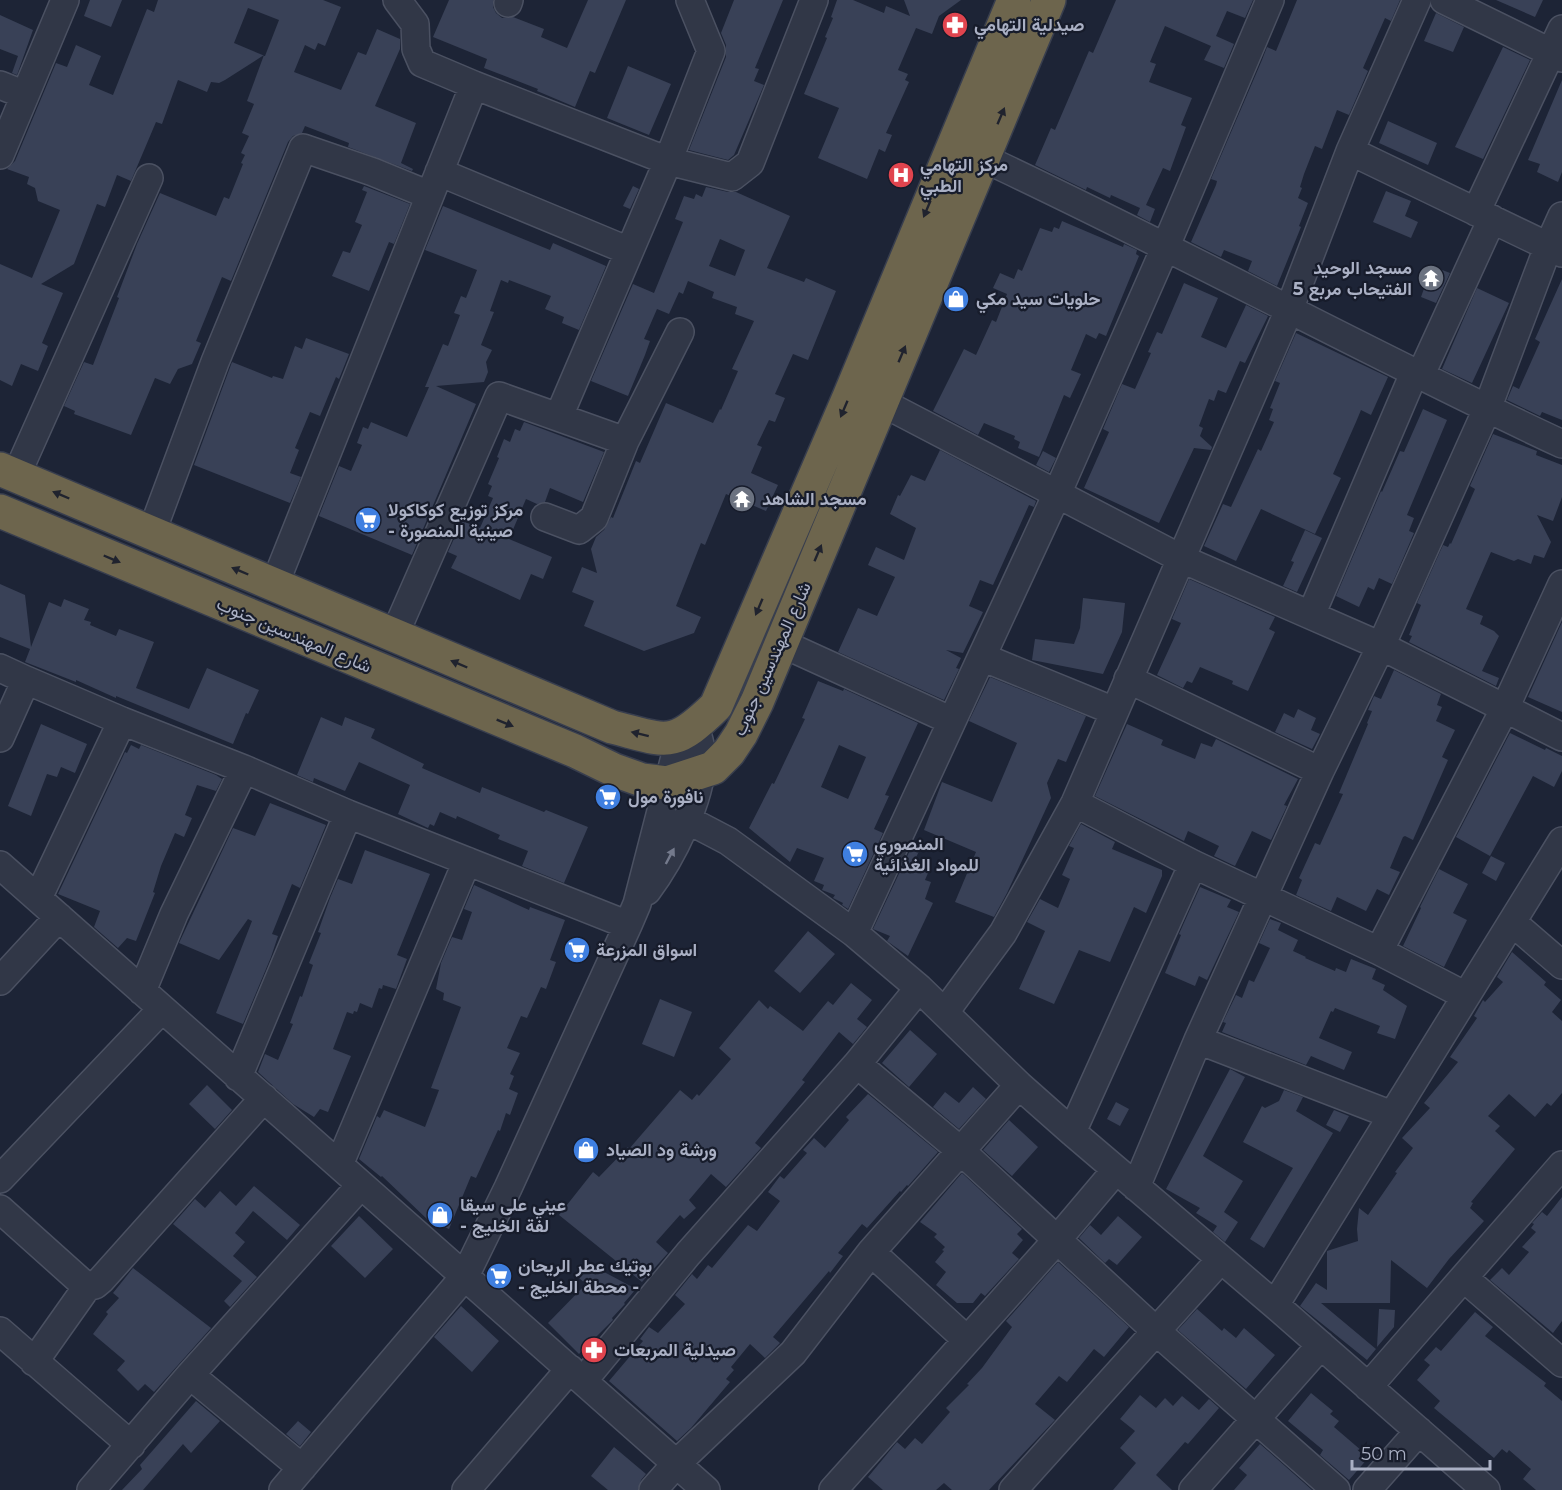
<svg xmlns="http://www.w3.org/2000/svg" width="1562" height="1490" font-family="Montserrat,Vazirmatn,sans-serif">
	<rect width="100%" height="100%" fill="#1d2436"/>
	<path fill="#394157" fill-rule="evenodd" d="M90,0H122L111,27L84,16Z
		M158,0H323L341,7L325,46L318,43L315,50L305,45L294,72L341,90L358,52L366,55L377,29L400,39V49L375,106L416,123L401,163L413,169L412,171L348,147L349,143L305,126L302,133L293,136L288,142L231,281L222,277L196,341L201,343L192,364L178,369L170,384L155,378L131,435L74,414L75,411L64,406L84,362L93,365L119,298L117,297L137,244L160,193L216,216L224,197L229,199L243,164L241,163L245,155L241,153L249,136L242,133L254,104L247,101L264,55L225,80L219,83L211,82L207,92L178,80L162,124L156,122L131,181L117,175L105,207L97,204L74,264L41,284L63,293L42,343L48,346L38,371L21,364L12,386L0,380V264L32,278L60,210L38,201L35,188L27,184L29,177L7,169L15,161L56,63L67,67L76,45L101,56L89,85L113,95L147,9L154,12ZM248,8L279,20L265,56L234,43Z
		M449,0H493V7L496,13L502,18L513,17L544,29L541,37L567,48L588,0H626L595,73L590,71L575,107L537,91L538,89L484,68L487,59L433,37Z
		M734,0H783L755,68L759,69L754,81L764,85L734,155L728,160L689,150L726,57V45L721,33Z
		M837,0H853L884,13L886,6L910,16L904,0H961L939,16L932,34L916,28L898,70L908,74L905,80L909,82L886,133L892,135L885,152L879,149L867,179L818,158L839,108L804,94L827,38L825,37L833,18L831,17Z
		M1116,0H1253L1245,18L1227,11L1216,36L1234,44L1224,68L1204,60L1211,46L1165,26L1150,62L1156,64L1149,82L1192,98L1181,125L1186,127L1170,171L1163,168L1146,205L1155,209L1150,222L1137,215L1140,208L1111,195L1110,198L1087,187L1086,190L1035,165L1051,128L1055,130L1089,51L1093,53Z
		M1297,0H1400L1391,21L1385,18L1363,68L1368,71L1349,115L1337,110L1322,149L1315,146L1304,174L1300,187L1302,188L1298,198L1308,203L1299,226L1301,227L1277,286L1248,271L1252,261L1224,250L1221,257L1191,242L1216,185L1217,181L1211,179L1262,60L1267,47L1276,51Z
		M1496,0H1543L1535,17Z
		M1436,13L1464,27L1453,52L1424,41Z
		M0,15L33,30L17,75L12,73L18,56L0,49Z
		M1503,47L1530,60L1483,159L1455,147Z
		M628,66L671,84L649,135L607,118Z
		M1562,80V172L1558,182L1537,172L1540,164L1528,160Z
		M1388,121L1437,143L1428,165L1379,143Z
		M364,186L410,204L394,244L389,242L369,291L332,276L343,251L350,253L362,225L355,222L367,192L362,190Z
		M633,186L639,189L630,209L623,206Z
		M706,187L728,192H736L790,216L767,268L804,282L806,278L836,291L808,360L793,354L775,394L785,398L775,422L769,420L757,445L762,447L751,473L778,485L766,511L726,494L705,545L701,543L676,606L701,617L694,633L644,651L584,626L594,601L572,592L582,567L597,573L591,549L596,537L604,530L611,517L613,518L636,461L640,463L666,403L713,423L720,409L721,410L738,371L732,369L754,321L735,314L737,307L712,298L714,292L688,281L683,294L679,292L669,314L657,309L644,339L650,341L645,355L628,396L591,381L633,284L654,293L683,222L675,219L684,196L694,199L696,194L702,197ZM720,239L745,250L735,276L709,266Z
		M1386,191L1411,201L1405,216L1418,222L1411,238L1373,222Z
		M443,206L550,250L553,243L606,266L579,330L562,323L564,317L545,309L551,296L509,280L508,283L501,280L490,311L494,312L481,345L492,350L486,362L488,372L484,382L436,386L476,404L412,555L319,516L339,466L351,471L362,445L357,443L363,427L368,429L371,422L407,437L429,387H425L443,344L448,346L460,315L454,313L461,296L466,298L477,270L425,250Z
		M1062,221L1123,247L1124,244L1137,250L1136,254L1139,256L1106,336L1099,333L1096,339L1086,334L1071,370L1081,374L1070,398L1064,395L1039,457L1018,448L1020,442L1014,439L1015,436L984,423L978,435L933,411L964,349L976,355L992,320L996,322L1007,294L993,288L1000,273L1014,279L1018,269L1022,271L1040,228L1052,232L1054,227L1059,229Z
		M1432,266L1450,273L1436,303L1421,297Z
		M1562,279V420L1542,412L1540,416L1507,400L1513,386L1519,389L1540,342L1535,339Z
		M1184,283L1218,298L1201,337L1226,348L1246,305L1268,316L1245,363L1240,361L1226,393L1218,390L1214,401L1209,399L1199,426L1203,428L1200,436L1212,447L1211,450L1194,448L1159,523L1084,488L1109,432L1103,429L1122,384L1135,389L1151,353L1148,352L1157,332L1162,334Z
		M1477,288L1509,303L1472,383L1442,369Z
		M1296,333L1388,377L1371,415L1361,410L1356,422L1333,474L1341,478L1315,534L1261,509L1236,561L1204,546L1223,504L1231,507L1258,449L1261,451L1274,422L1269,420L1273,409L1270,408L1280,383L1275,381Z
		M306,338L349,354L339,379L336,377L320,416L310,412L295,448L299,450L290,473L301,477L290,503L194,465L232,362L272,378L273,376L283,379L295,346L302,349Z
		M1423,409L1447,420L1407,515L1414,518L1409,531L1414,533L1392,584L1379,578L1374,590L1368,587L1359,607L1336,596L1381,491L1382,492L1400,451L1404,452Z
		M524,422L604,452L583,502L550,488L545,502L537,504L526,499L509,539L552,557L543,579L531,574L520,600L451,568L457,556L448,552L462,521L480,528L493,498L488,496L492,486L488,484L499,458L497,457L504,439L510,442L515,429L520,431Z
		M1493,434L1537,451L1536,455L1562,465V497L1553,521L1537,515L1551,542L1544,558L1534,555L1531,564L1518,559L1514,561L1491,552L1466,609L1483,616L1480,624L1494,631L1499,636L1482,671L1499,678L1496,686L1409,642L1412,636L1409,635L1421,605L1417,603L1443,545L1448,547L1450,543L1451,544L1475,489L1470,486Z
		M940,450L1036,501L1034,507L1029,505L993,585L980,580L969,606L983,612L963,653L946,650L961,658L956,668L959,669L944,700L838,652L858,608L877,616L895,577L868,565L876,547L904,560L916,528L890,514L898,495L900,496L911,475L925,481Z
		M1043,451L1056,458L1049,472L1036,465Z
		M1305,530L1322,538L1297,592L1283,586L1294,562L1291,561Z
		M1189,579L1275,617L1269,629L1275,632L1248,691L1232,684L1233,681L1200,667L1192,683L1187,681L1183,688L1157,675L1181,623L1172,619Z
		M0,584L25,595L31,647L49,602L61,607L64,599L89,609L84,620L91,622L90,625L116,636L119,629L154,642L136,688L189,709L207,668L259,690L248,714L246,713L233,744L116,696V698L76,680V682L25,662L30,649L0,637Z
		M1083,598L1125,603L1122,632L1103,674L1032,660L1035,639L1074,644L1080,628Z
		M1562,622V712L1528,697Z
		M1394,670L1441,694L1437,705L1442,707L1436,721L1455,730L1442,757L1448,760L1413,840L1405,836L1403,837L1390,868L1400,872L1389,895L1377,889L1366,911L1337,897L1331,911L1296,895L1302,880L1299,878L1315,843L1320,845L1343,794L1339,793L1368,724L1367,723L1372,711L1368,710L1374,696L1381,699Z
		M990,677L1086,716L1066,762L1058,759L1047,783L1051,798L1007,893L994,917L955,902L976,852L924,830L942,782L992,802L1017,743L969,721Z
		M818,681L843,691L844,689L918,723L885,795L889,796L874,829L883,833L848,909L842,905L843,903L833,898L835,895L822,890L824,885L814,881L824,858L797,848L790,862L749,828L772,783L774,784L805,719L802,718ZM839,745L866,757L848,799L821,787Z
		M1298,709L1316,718L1311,730L1320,734L1312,749L1275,732L1284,713L1294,718Z
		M321,717L342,726L345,717L375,729L371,738L424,764L422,768L480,793L482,787L544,812L546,810L588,827L564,883L522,866L528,851L498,839L500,835L457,816L456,819L440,812L434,826L430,824L428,828L398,814L410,785L359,762L345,791L314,778L313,782L297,775Z
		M41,724L87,744L75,773L61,767L57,777L47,774L31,816L8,806Z
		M1127,724L1163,740L1161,745L1195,759L1201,743L1212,747L1216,739L1298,779L1284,805L1287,806L1271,840L1252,831L1235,866L1214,856L1219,846L1188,831L1184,841L1095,796Z
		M1510,733L1545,750L1546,748L1562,756V771L1554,787L1533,776L1490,856L1456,837Z
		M131,745L139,749L141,745L216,775L222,779L216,791L197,785L185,815L192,818L184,837L175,833L161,866L153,892L155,893L136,941L127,938L118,948L94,927L100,911L58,894L125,752L127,753Z
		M270,803L326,825L300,888L292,884L272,934L278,936L271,957L243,1024L216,1013L252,921L248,919L219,960L179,943L233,828L255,836Z
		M1081,824L1115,842L1112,849L1162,870V876L1146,913L1134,907L1110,962L1079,950L1054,1004L1019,989L1045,931L1027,922L1040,899L1058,908L1070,879L1062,875L1074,848L1069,846Z
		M912,846L920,849L912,866L928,873L925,880L931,882L925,899L933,903L908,956L887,941L890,936L873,929Z
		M365,850L430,874L397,955L407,959L396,989L383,985L382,989L379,988L372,1008L360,1003L357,1012L354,1011L353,1014L347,1012L333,1049L351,1056L328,1112L320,1109L314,1117L293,1104L258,1072L265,1054L278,1060L293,1024L290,1023L300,996L302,997L313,965L309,963L321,933L318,932L330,898L338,879L352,884Z
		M1491,856L1505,863L1496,881L1482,873Z
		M1439,869L1468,884L1453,913L1467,920L1444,967L1403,946L1421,908L1420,907Z
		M474,885L529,910L530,907L565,920L550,960L556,962L546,989L541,987L527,1018L521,1016L507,1048L520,1053L510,1074L514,1076L509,1089L518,1093L510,1115L506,1113L500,1131L498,1130L476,1178L471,1176L449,1229L428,1220L382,1176L381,1177L359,1159L377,1116L380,1118L384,1110L425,1127L439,1090L431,1088L461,1007L443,1000L444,993L436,989L441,963L452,937L462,940L472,912L464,909Z
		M1200,887L1231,900L1227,907L1239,912L1207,980L1199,976L1195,986L1165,973L1181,935L1179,934Z
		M1270,919L1281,923L1278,930L1298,940L1293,951L1306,957L1305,958L1335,971L1336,968L1346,972L1351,959L1376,969L1372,979L1385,985L1383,990L1407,1006L1395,1039L1377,1033L1380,1026L1335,1008L1333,1012L1331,1011L1319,1038L1352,1052L1344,1070L1311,1056L1306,1065L1222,1032L1226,1023L1223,1022L1236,995L1242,998L1249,980L1254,982L1270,948L1259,943Z
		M808,931L835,954L800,993L774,971Z
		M1512,952L1546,982L1544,985L1561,1000L1552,1012L1562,1021V1093L1551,1106L1547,1103L1535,1117L1509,1094L1488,1116L1500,1126L1495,1131L1515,1149L1471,1202L1473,1203L1470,1208L1484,1221L1449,1259L1427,1288L1391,1260L1390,1303H1321L1376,1349L1367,1360L1300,1306L1316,1283L1327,1290V1251L1358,1241L1357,1229L1359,1208L1368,1215L1397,1173L1395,1172L1413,1148L1402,1138L1430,1108L1424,1103L1458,1062L1450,1057L1477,1018L1474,1016L1483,1000L1485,1002L1503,982L1497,977Z
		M851,983L872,1000L857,1019L867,1027L853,1044L839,1032L802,1080L805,1082L755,1143L761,1148L726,1187L711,1174L689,1200L696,1208L684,1219L680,1215L656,1242L668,1253L642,1282L559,1215L593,1172L599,1177L628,1147L629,1149L680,1090L692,1100L697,1094L699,1096L731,1059L719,1048L759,1000L768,1009L770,1006L803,1031L828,1001L833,1005Z
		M660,999L692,1012L674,1057L642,1044Z
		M910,1030L937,1054L909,1087L882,1063Z
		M1230,1069L1245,1077L1203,1156L1243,1181L1224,1212L1238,1222L1225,1242L1213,1232L1217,1226L1196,1213L1200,1208L1166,1189Z
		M207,1085L232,1110L215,1129L189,1104Z
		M973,1087L986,1099L959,1129L933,1107L945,1092L959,1103Z
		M1284,1090L1303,1097L1296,1111L1333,1133L1264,1248L1250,1239L1293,1168L1243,1142L1262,1106L1265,1108L1279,1101Z
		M868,1094L938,1152L908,1186L907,1185L901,1192L900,1191L867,1228L862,1224L838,1253L843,1256L830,1273L829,1271L773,1337L780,1343L765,1358L750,1344L731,1367L734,1370L726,1379L730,1382L691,1428L677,1441L609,1381L643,1341L640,1339L649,1327L658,1333L685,1304L675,1295L692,1274L697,1279L708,1265L712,1268L748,1225L757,1231L780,1201L768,1192L780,1176L784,1179L807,1153L803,1150L814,1138L825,1148L849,1120L846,1117Z
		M1116,1102L1129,1109L1120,1126L1107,1119Z
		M1334,1110L1349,1116L1340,1132L1326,1125Z
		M1009,1120L1038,1147L1012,1176L983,1150Z
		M962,1173L1022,1229L1017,1234L1023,1240L1012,1253L1019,1259L985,1296L981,1293L973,1303H957L936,1285L946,1272L935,1262L944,1251L942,1250L945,1247L934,1237L937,1234L920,1222Z
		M254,1186L300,1225L287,1240L253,1211L235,1233L245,1242L233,1256L257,1277L230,1307L224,1301L242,1281L173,1224L195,1199L205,1208L220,1191L236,1206Z
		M1562,1197V1321L1553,1333L1490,1280L1502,1268L1509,1275L1529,1252L1522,1247L1536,1232L1531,1228L1534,1224L1532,1223L1542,1212L1547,1216Z
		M359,1216L393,1249L365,1278L331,1246Z
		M1118,1216L1142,1237L1117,1265L1109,1259L1105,1263L1079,1238L1090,1225L1101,1235Z
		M1058,1262L1129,1327L1104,1357L1094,1349L1067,1382L1059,1376L1035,1404L1055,1420L989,1490H952L944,1483L936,1490H883L868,1477L897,1442L905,1449L915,1438L922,1444L950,1412L946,1408L969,1385L967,1384L982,1368L1012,1327L1006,1321Z
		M591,1265L636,1289L624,1303L625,1304L612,1318L613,1320L579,1354L548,1323L586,1284L579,1278Z
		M133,1268L211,1328L154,1392L145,1384L138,1391L117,1370L125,1361L93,1334L108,1314L106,1312L119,1298L113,1293Z
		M461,1306L499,1341L472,1372L434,1337Z
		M1197,1309L1222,1331L1224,1328L1236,1338L1244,1328L1275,1355L1246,1389L1178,1330Z
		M1379,1309L1395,1310L1394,1327L1377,1347Z
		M1475,1312L1493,1327L1485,1336L1546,1383L1544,1386L1562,1401V1490H1536L1523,1479L1531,1469L1509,1450L1507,1453L1502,1449L1494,1458L1434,1408L1440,1401L1417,1380L1430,1365L1424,1360L1436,1347L1441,1351Z
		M1311,1393L1333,1411L1330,1414L1339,1421L1334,1427L1369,1457L1349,1480L1320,1455L1323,1450L1288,1421Z
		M1140,1395L1156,1408L1165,1398L1173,1406L1182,1396L1199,1410L1209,1399L1219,1408L1188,1444L1185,1442L1156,1475L1172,1490H1113L1136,1463L1120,1448L1135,1431L1120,1419Z
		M196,1401L220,1421L191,1453L183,1444L143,1490H122L142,1469L140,1465Z
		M298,1421L311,1432L300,1446L286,1434Z
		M1260,1444L1312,1490H1234L1247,1475L1239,1468Z
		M614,1447L646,1474L641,1480L638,1490H608L591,1476Z"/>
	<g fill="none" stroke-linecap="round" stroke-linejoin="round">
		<defs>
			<path id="minor" d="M397,0L415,24L416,49L422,63L474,85L668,161L559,416
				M690,0L711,51L668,161L732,177L750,163L814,0
				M1444,0L1562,58
				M508,3L509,0
				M0,85L25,95
				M1350,151L1562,253
				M0,155L65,0
				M983,158C1178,249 1367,353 1562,444
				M439,172L629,251
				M1476,212L1562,29
				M1421,374L1492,219
				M881,402L1182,559L1381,646L1562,737
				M16,476L149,178
				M545,517L579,530L594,518L625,441
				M151,534L215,362L303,148L373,172L429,195
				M274,586L474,85
				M1311,615L1415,371
				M394,636L499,396L625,441L680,332
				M781,643L952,721
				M982,657L1114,711
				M0,668L26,680L0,738
				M1128,679L1320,771
				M26,680L122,721L244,769L348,814L628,925
				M1075,803L1193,864L1379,951L1466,996
				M686,819L728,841L854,933L919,988L1019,1085L1072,1132L1275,1305L1486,1490
				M0,865L706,1490
				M647,891C671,859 702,799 702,758C702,747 698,737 695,727
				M38,898L122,721
				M1512,922L1562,965
				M854,933L1057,494L1165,248L1270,0
				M1379,951L1505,708L1562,584
				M0,981L59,917
				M142,991L174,914L244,769
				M945,1012L1003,933L1075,803L1289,310L1350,151L1417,0
				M1198,1040L1392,1115
				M857,1064L961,1151L1156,1331L1336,1490
				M238,1077L348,814
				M1072,1132L1193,864
				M339,1165L467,861
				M0,1179L162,1009
				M1136,1187L1198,1040L1320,771L1381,646L1487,409L1548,247L1562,216
				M0,1209L87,1287
				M871,1252L967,1340
				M1464,1278L1562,1363
				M1275,1305L1562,841
				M0,1331L131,1445
				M34,1362L87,1287L95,1285L101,1280L264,1098
				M190,1375L302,1468
				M583,1381L688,1254L857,1064L919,988
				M1368,1387L1562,1165
				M91,1490L190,1375L361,1185
				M283,1490L465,1276L508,1188L628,925L637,904L677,749L673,738
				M466,1490L570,1369
				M653,1490L676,1464L793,1353L871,1252L1019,1085
				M833,1490L1056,1241L1116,1170
				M1013,1490L1221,1259
				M1193,1490L1321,1345
				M1367,1490L1419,1431"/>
			<path id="highway" d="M0,469L612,727C668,741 672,749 716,706L849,397L1014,0
				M0,511L575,751L614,770L642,780L667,783L713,768L729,752L741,734L757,702L1049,0"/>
		</defs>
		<use href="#minor" stroke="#4b5162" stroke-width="30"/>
		<use href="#highway" stroke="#383e4e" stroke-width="36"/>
		<use href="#minor" stroke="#313747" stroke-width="27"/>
		<use href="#highway" stroke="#6d654d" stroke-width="33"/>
	</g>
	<defs><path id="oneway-solid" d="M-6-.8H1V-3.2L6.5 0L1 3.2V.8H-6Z" transform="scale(1.5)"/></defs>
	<g fill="#20232e">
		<use href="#oneway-solid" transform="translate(1001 116) rotate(-67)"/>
		<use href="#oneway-solid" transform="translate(927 209) rotate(113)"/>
		<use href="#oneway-solid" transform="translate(902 354) rotate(-67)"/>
		<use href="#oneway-solid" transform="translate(844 409) rotate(113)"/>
		<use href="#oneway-solid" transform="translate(61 495) rotate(-157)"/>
		<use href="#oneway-solid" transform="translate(818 553) rotate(-67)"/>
		<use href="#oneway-solid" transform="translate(112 559) rotate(23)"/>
		<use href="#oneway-solid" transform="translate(240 571) rotate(-157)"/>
		<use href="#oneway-solid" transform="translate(759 607) rotate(113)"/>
		<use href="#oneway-solid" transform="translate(459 664) rotate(-157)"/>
		<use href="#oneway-solid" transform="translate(505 723) rotate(22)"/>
		<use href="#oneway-solid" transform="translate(640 734) rotate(-166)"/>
	</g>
	<use fill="#747a8c" href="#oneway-solid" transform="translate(670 856) rotate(-62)"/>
	<defs>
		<symbol id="pharmacy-disc" viewBox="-11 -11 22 22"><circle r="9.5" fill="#e0444e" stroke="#171c2b"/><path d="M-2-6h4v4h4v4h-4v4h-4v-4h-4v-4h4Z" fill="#fff"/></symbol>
		<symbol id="hospital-disc" viewBox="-11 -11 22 22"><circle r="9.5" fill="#e0444e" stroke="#171c2b"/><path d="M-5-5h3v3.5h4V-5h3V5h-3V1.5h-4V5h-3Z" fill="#fff"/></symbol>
		<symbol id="temple-disc" viewBox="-11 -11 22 22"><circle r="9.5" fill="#6b7280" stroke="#171c2b"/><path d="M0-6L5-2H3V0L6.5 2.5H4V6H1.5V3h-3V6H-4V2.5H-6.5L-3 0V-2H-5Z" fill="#fff"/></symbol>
		<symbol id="shop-disc" viewBox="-11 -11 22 22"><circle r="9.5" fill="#3f7fe0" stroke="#171c2b"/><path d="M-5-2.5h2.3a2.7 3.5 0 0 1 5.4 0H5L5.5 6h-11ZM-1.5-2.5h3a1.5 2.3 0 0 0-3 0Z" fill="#fff"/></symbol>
		<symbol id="supermarket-disc" viewBox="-11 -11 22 22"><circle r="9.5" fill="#3f7fe0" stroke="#171c2b"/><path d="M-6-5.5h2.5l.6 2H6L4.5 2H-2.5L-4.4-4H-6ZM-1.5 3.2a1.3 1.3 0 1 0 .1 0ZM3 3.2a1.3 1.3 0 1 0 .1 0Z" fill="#fff"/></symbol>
	</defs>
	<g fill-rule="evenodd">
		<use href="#pharmacy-disc" x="940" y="10" width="30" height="30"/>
		<use href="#hospital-disc" x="886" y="160" width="30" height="30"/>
		<use href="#temple-disc" x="1416" y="263" width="30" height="30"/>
		<use href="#shop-disc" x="941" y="284" width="30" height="30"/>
		<use href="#temple-disc" x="727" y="484" width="30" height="30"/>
		<use href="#supermarket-disc" x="353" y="505" width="30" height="30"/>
		<use href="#supermarket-disc" x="593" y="782" width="30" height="30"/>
		<use href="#supermarket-disc" x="840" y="839" width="30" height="30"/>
		<use href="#supermarket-disc" x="562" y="935" width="30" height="30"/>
		<use href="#shop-disc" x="571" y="1135" width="30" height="30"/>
		<use href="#shop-disc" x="425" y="1200" width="30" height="30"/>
		<use href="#supermarket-disc" x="484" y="1261" width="30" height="30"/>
		<use href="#pharmacy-disc" x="579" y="1335" width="30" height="30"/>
	</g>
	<g text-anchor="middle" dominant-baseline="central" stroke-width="4.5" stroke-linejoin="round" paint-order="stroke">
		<g font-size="18" font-weight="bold" fill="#aab0c4" stroke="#171c2b" text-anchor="start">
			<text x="974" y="25">صيدلية التهامي</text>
			<text x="920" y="165">مركز التهامي<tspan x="920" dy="21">الطبي</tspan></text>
			<text x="1412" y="268" text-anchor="end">مسجد الوحيد<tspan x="1412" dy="21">الفتيحاب مربع 5</tspan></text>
			<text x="976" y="299">حلويات سيد مكي</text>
			<text x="762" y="499">مسجد الشاهد</text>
			<text x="388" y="510">مركز توزيع كوكاكولا<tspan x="388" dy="21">- صينية المنصورة</tspan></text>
			<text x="628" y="797">نافورة مول</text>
			<text x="874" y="844">المنصوري<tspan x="874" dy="21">للمواد الغذائية</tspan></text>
			<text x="596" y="950">اسواق المزرعة</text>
			<text x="606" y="1150">ورشة ود الصياد</text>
			<text x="460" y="1205">عيني على سيقا<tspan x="460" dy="21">- لفة الخليج</tspan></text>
			<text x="518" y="1266">بوتيك عطر الريحان<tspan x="518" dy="21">- محطة الخليج -</tspan></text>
			<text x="614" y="1350">صيدلية المربعات</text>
		</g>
		<g font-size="18" fill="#aab0c4" stroke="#171c2b">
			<text transform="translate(294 635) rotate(23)">شارع المهندسين جنوب</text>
			<text transform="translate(772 659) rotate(-66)">شارع المهندسين جنوب</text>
		</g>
	</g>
	<path d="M1352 1460v9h138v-9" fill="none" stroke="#aab0c4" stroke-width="3"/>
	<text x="1361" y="1460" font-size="18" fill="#aab0c4" stroke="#171c2b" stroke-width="4.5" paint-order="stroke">50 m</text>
</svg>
